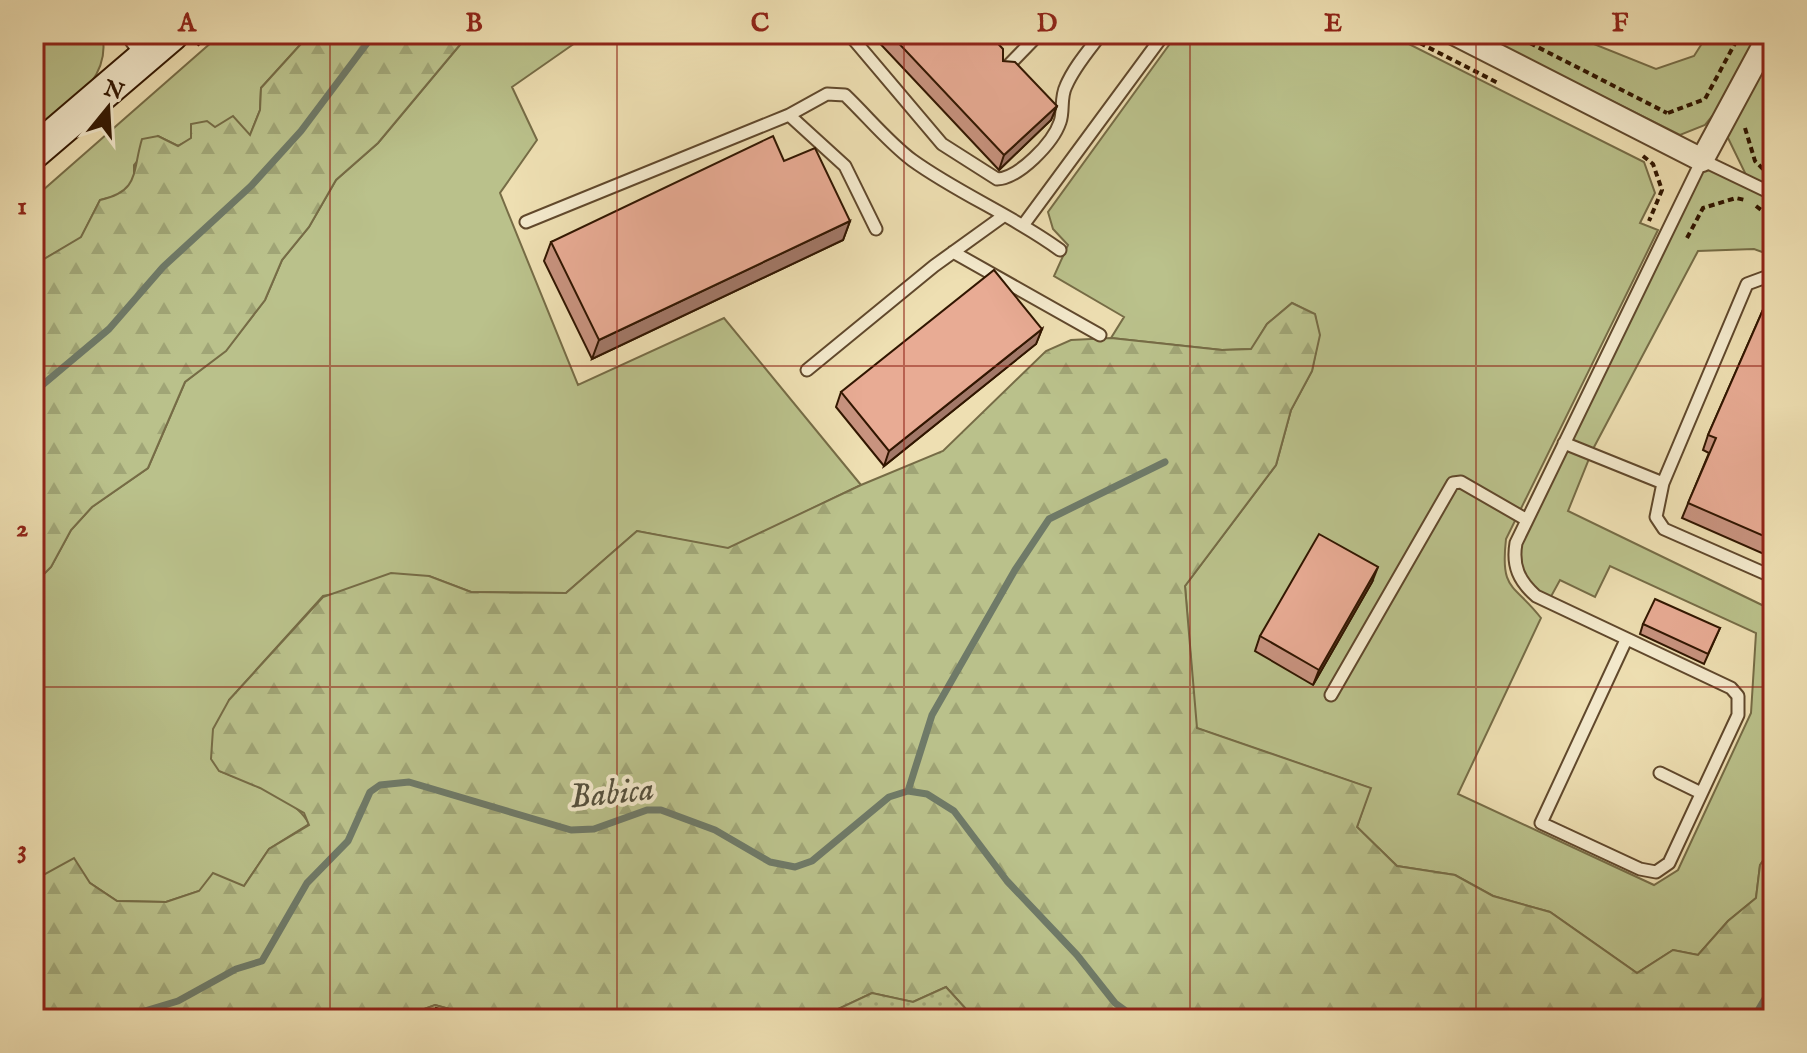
<svg xmlns="http://www.w3.org/2000/svg" width="1807" height="1053" font-family="'IM FELL English',serif">
	<defs>
		<pattern id="forest-firs" width="22" height="20" patternUnits="userSpaceOnUse" patternTransform="scale(2)"><rect width="22" height="20" fill="#bac18b"/><path d="M5 1l3.5 6h-7zM16 11l3.5 6h-7z" fill="#a0a576"/></pattern>
		<pattern id="park-dots" width="8" height="8" patternUnits="userSpaceOnUse" patternTransform="scale(2)"><rect width="8" height="8" fill="#bac18b"/><path d="M2 2h.1M6 6h.1" fill="none" stroke="#a0a576" stroke-width="1.8" stroke-linecap="round"/></pattern>
	</defs>
	<rect width="100%" height="100%" fill="#eedfb2"/>
	<filter id="stains"><feTurbulence type="fractalNoise" baseFrequency=".0025" numOctaves="4"/><feColorMatrix values="0 0 0 0 .2 0 0 0 0 .09 0 0 0 0 .02 0 0 0 .5 -.17"/></filter>
	<radialGradient id="worn" r=".72"><stop offset=".6" stop-color="#630" stop-opacity="0"/><stop offset="1" stop-color="#630" stop-opacity=".3"/></radialGradient>
	<path fill="#bac18b" stroke="#766c46" stroke-width="2" d="M34,34H102C113,81 64,108 34,135Z
		M221,34H310L261,88L260,110L250,135L215,127L178,146L158,136L134,165V181L120,195L100,200L81,238L34,265V198Z
		M469,34L526,37L588,34L512,87L537,140L500,193L578,385L724,318L861,485L728,549L637,531L566,593L471,592L429,576L323,596L229,700L220,771C248,783 295,796 309,824L269,849L244,886L199,891L166,902L117,901L90,883L34,880V584L51,567L71,530L92,507L148,468L185,382L226,350L265,300L282,260L309,227L336,180L378,143Z
		M1177,34H1389L1644,162L1655,193L1640,223L1658,230L1506,539C1500,592 1514,583 1541,618L1458,794L1654,885L1678,870L1751,713L1756,633L1610,566L1595,597L1560,580L1548,602L1536,596L1514,556L1702,160L1750,183L1727,136L1773,51V256L1754,249L1698,251L1593,449L1568,511L1764,606L1763,821L1773,822V846L1760,865L1756,898L1728,921L1698,955L1673,950L1637,973L1550,912L1493,896L1455,875L1397,866L1357,827L1370,788L1196,728L1185,586L1276,465L1291,410L1312,371L1319,335L1315,315L1292,303L1267,324L1252,349L1222,350L1111,338L1124,317L1054,276L1068,245L1053,229L1048,212Z
		M1486,34H1569L1656,69L1694,56L1708,34H1757L1714,114L1705,125L1680,135L1488,39Z"/>
	<path fill="url(#forest-firs)" stroke="#766c46" stroke-width="2" d="M310,34H469L378,143L336,180L309,227L282,260L265,300L226,351L185,382L148,468L92,507L71,530L51,567L34,584V265L81,237L100,200C140,191 132,172 142,139L158,136L178,146L191,138V124L207,121L215,127L233,116L250,135L260,110L261,88Z
		M1292,303L1315,314L1320,335L1312,371L1291,410L1276,465L1185,586L1197,728L1371,788L1357,827L1397,866L1455,875L1493,896L1550,912L1637,973L1673,950L1698,955L1728,921L1756,898L1760,865L1773,846V1019H975L946,987L913,1002L872,993L817,1019H486L435,1005L397,1019H34V880L74,858L90,883L117,901L166,902L199,891L213,873L244,886L269,849L309,825L304,813L260,788L219,771L211,759L213,729L229,700L323,597L391,573L429,576L471,592L566,593L637,531L728,548L861,485L943,451L1046,351L1071,340L1111,338L1222,350L1251,349L1267,324Z"/>
	<path fill="url(#park-dots)" stroke="#766c46" stroke-width="2" d="M946,987L975,1019H817L872,993L913,1002Z
		M435,1005L486,1019H397Z"/>
	<g fill="none" stroke-linecap="round" stroke-linejoin="round">
		<path stroke="#6f7a68" stroke-width="7" d="M34,392L109,329L163,267L251,186L301,131L374,34
			M908,791L932,715L1015,570L1049,519L1165,462
			M118,1019L178,1001L236,969L262,961L307,883L348,841L370,792L380,785L409,782L571,830L594,829L647,810H661L715,830L770,862L795,867L812,861L889,797L908,791L927,794L954,811L1007,881L1077,955L1115,1003L1137,1019
			M1753,1019L1773,985"/>
		<defs>
			<path id="lane" d="M126,34L142,56
				M849,34L942,144L997,179C1019,178 1053,143 1060,122C1064,111 1060,98 1066,86C1074,67 1089,50 1101,34
				M1004,70L1039,34
				M789,115L845,166L876,229
				M526,222L789,115L827,94L845,95C867,116 888,142 912,160C959,194 1014,216 1060,250
				M1024,224L1164,34
				M953,252L1100,335
				M807,370L934,266L1002,217
				M1564,443L1663,483L1656,517L1664,529L1773,577
				M1663,483L1747,284L1766,277L1773,280
				M1626,640L1541,823L1640,869L1656,872L1669,863L1738,715V696L1731,688L1536,596C1519,581 1512,566 1516,543L1702,160L1773,194
				M1331,695L1453,483L1461,482L1527,520
				M1660,773L1701,793"/>
			<path id="street" d="M1455,34L1702,160L1770,34"/>
			<path id="secondary" d="M34,152L172,34"/>
		</defs>
		<use href="#lane" stroke="#60482c" stroke-width="15"/>
		<use href="#street" stroke="#60482c" stroke-width="26"/>
		<use href="#secondary" stroke="#311600" stroke-width="36"/>
		<path stroke="#311600" stroke-width="4" stroke-dasharray="6 4" stroke-linecap="butt" d="M1402,34L1500,84
			M1512,34L1667,113
			M197,45L210,34
			M1668,113L1705,99L1740,34
			M1745,128L1755,161L1763,169
			M1643,156L1653,164L1662,190L1649,221
			M1756,206L1773,219
			M1687,238L1703,208L1736,198L1745,200"/>
		<use href="#lane" stroke="#f4eacd" stroke-width="11"/>
		<use href="#street" stroke="#f4eacd" stroke-width="22"/>
		<use href="#secondary" stroke="#f4eacd" stroke-width="32"/>
	</g>
	<path fill="#c8937f" stroke="#311600" stroke-width="2" d="M871,34H990L1003,61L1057,106L1051,120L999,170Z
		M784,161L850,221L843,240L592,359L544,261L551,242Z
		M1773,287V558L1682,518L1709,453L1703,450L1708,435Z
		M1042,329L1036,344L884,466L836,407L841,392Z
		M1372,582L1313,685L1255,651L1260,636Z
		M1643,624L1720,628L1704,664L1640,634Z"/>
	<path fill="#a27868" stroke="#311600" stroke-width="2" d="M1057,106L1051,120L999,170L1004,155Z
		M850,221L843,240L592,359L599,340Z
		M1042,329L1036,344L884,466L889,451Z
		M1378,567L1372,582L1313,685L1319,670Z"/>
	<path fill="#e8ab94" stroke="#311600" stroke-width="2" d="M890,34H989L1003,49V61L1015,62L1057,106L1004,155Z
		M773,136L784,161L815,148L850,221L599,340L551,242Z
		M994,270L1042,329L889,451L841,392Z
		M1773,287V540L1688,503L1716,438L1708,435Z
		M1319,534L1378,567L1319,670L1260,636Z
		M1655,599L1720,628L1708,654L1643,624Z
		M436,1008L457,1015L456,1019H433Z
		M847,1009L880,1019H844Z
		M923,1010L951,1019H920Z"/>
	<path fill="none" stroke="#8f2418" stroke-width="2" stroke-opacity="0.55" d="M330,34V1019M617,34V1019M904,34V1019M1190,34V1019M1476,34V1019M34,366H1773M34,687H1773"/>
	<g text-anchor="middle" dominant-baseline="central" stroke-width="8" stroke-linejoin="round" paint-order="stroke">
		<g font-size="34" font-style="italic" fill="#55503d" stroke="#f4eacd">
			<text transform="translate(612 794) rotate(-6)">Babica</text>
		</g>
	</g>
	<rect width="1807" height="1053" fill="none" stroke="#eedfb2" stroke-width="88"/>
	<g transform="translate(108 108) rotate(18)" stroke="#f4eacd" stroke-width="6" paint-order="stroke">
	<path d="M0-6L14 30L0 20L-14 30Z" fill="#311600"/>
	<text y="-12" font-size="22" font-weight="bold" text-anchor="middle" fill="#311600">N</text>
	</g>
	<rect x="44" y="44" width="1719" height="965" fill="none" stroke="#8f2418" stroke-width="3"/>
	<g font-size="26" text-anchor="middle" font-weight="bold" fill="#8f2418">
		<text x="187" y="31">A</text>
		<text x="474" y="31">B</text>
		<text x="760" y="31">C</text>
		<text x="1047" y="31">D</text>
		<text x="1333" y="31">E</text>
		<text x="1620" y="31">F</text>
		<text x="22" y="214">1</text>
		<text x="22" y="536">2</text>
		<text x="22" y="857">3</text>
	</g>
	<rect width="100%" height="100%" filter="url(#stains)"/>
	<rect width="100%" height="100%" fill="url(#worn)"/>
</svg>
